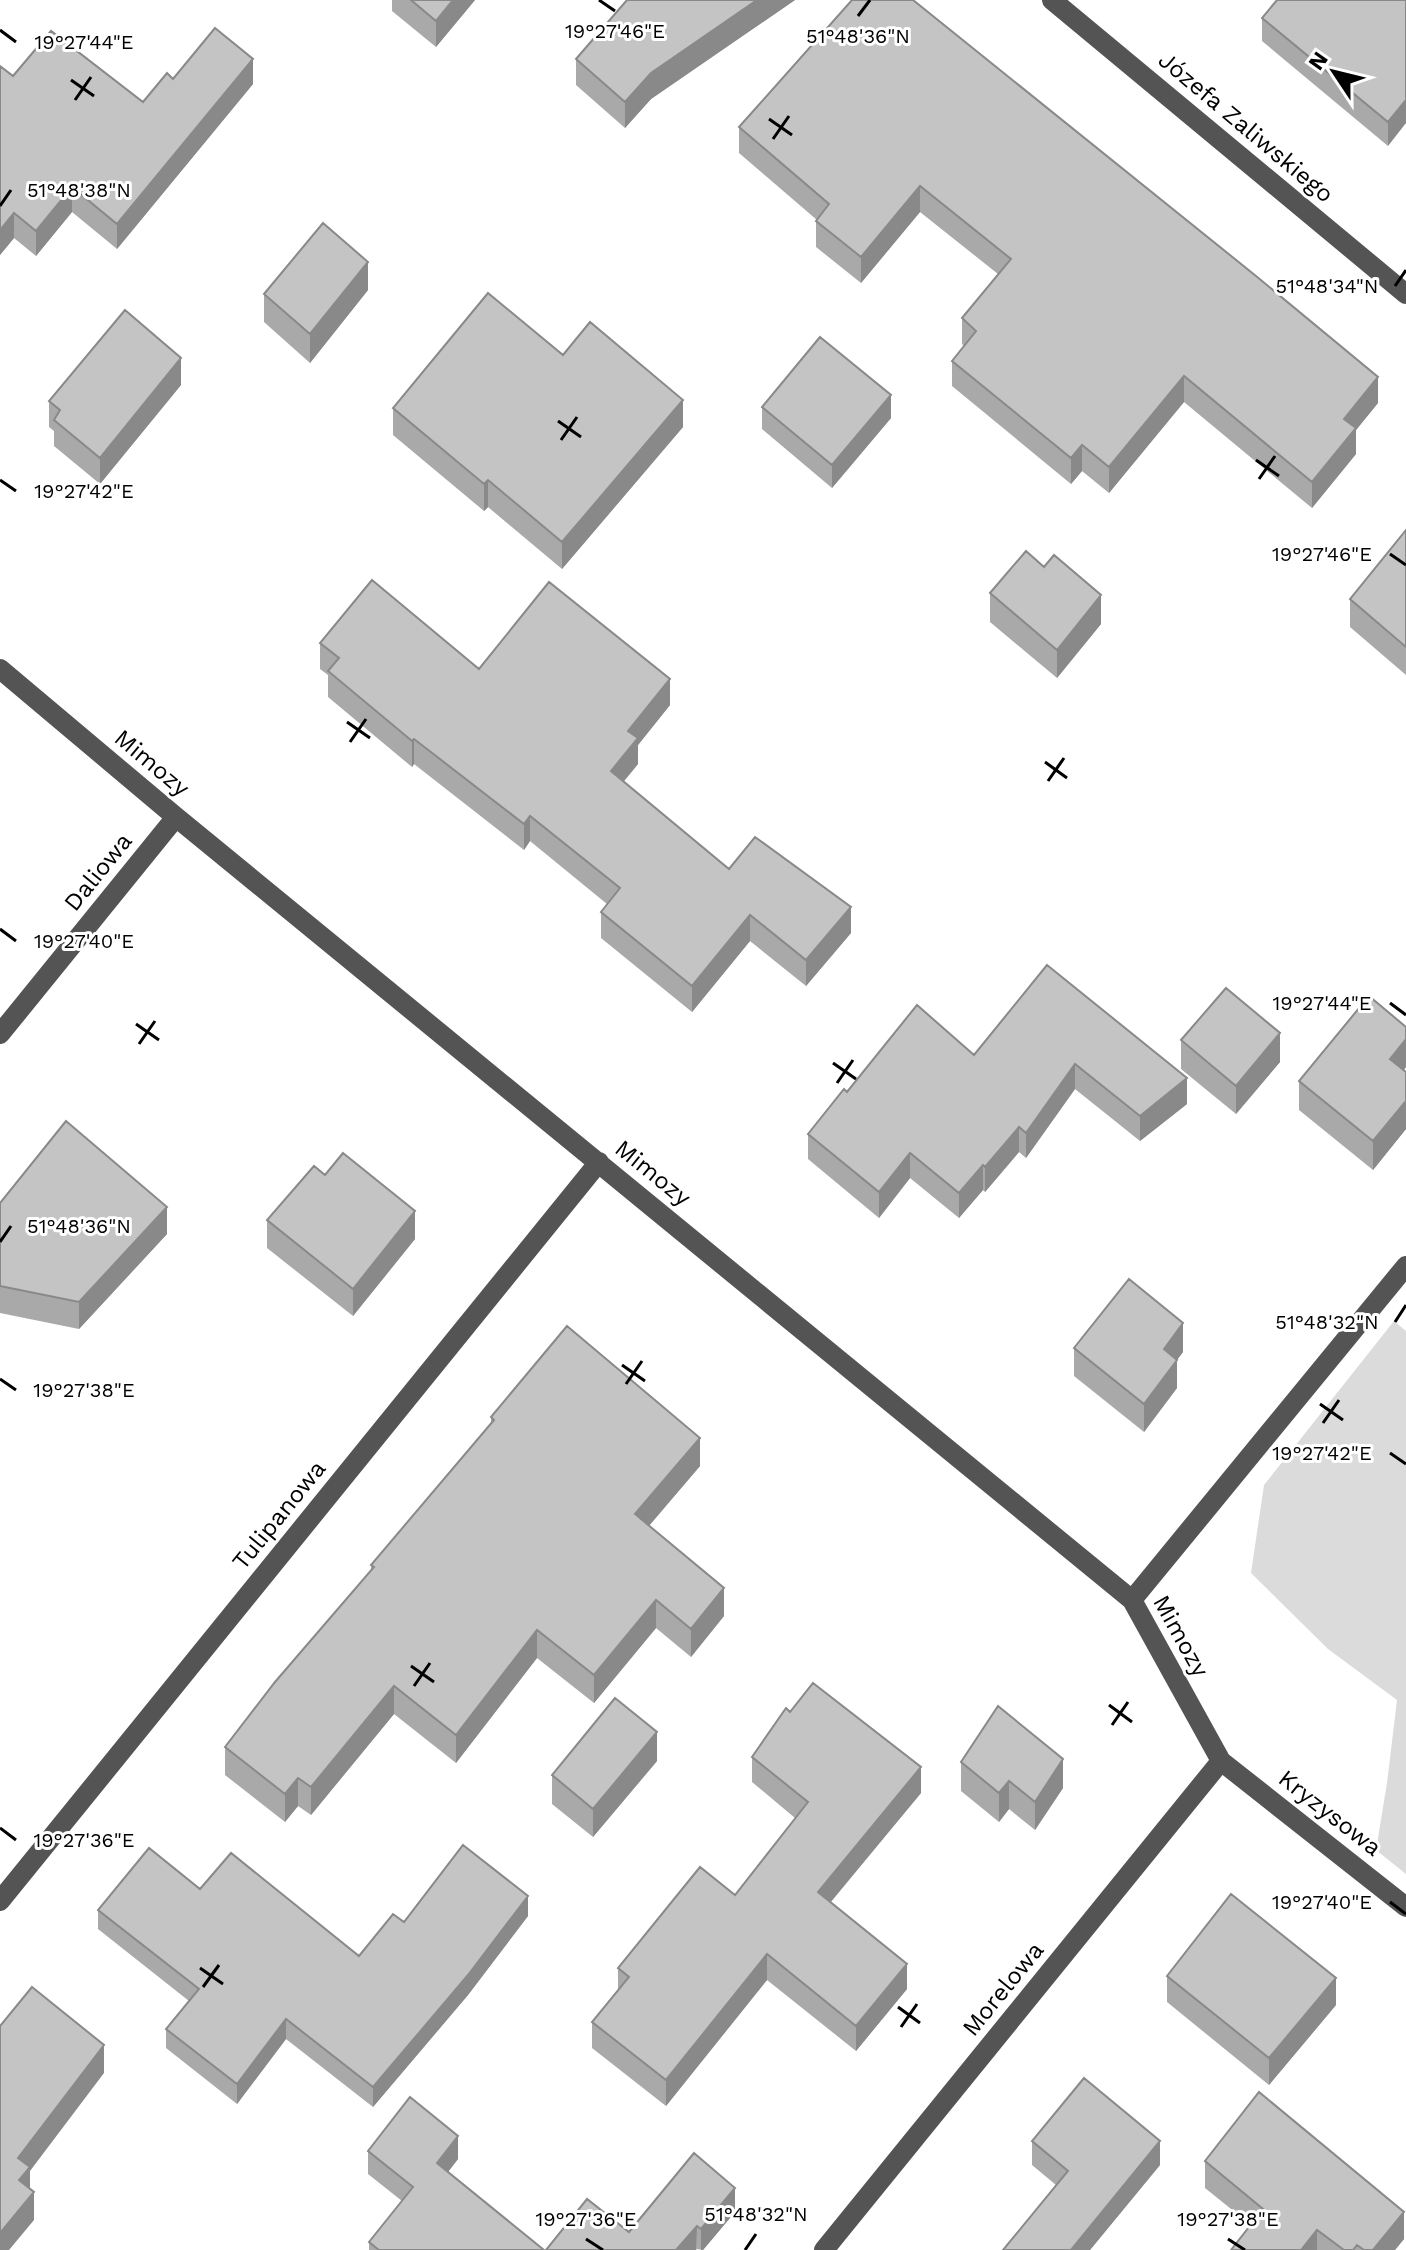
<svg xmlns="http://www.w3.org/2000/svg" width="1406" height="2250" font-family="'Work Sans',sans-serif">
	<rect width="100%" height="100%" fill="#fff"/>
	<path fill="#dbdbdb" d="M1394,1321L1406,1331V1874L1376,1850L1387,1783L1397,1700L1328,1649L1251,1573L1264,1485Z"/>
	<g fill="none" stroke-linecap="round" stroke-linejoin="round">
		<path stroke="#545454" stroke-width="20" d="M1052,0L1406,294
			M0,669L176,817L1132,1600L1221,1761L1406,1907
			M0,1034L176,817
			M1132,1600L1406,1266
			M0,1901L599,1162
			M824,2250L1221,1761"/>
	</g>
	<path fill="#a9a9a9" d="M392,0H475L436,47L392,11Z
		M627,0H795L651,99L625,128L576,85V59Z
		M852,0L1378,403L1356,430V454L1312,508L1184,402L1109,493L1082,471L1071,484L952,386V361L964,346L962,344V318L998,274L920,212L861,283L816,247V221L817,220L739,153V127Z
		M1406,0L1388,146L1262,41V18Z
		M0,66L13,76L143,102L173,79L253,84L117,249L72,212L36,256L14,238L0,255Z
		M368,290L310,363L264,322V294Z
		M563,355L683,427L562,569L488,507L484,511L393,435V408Z
		M181,385L100,484L54,446V431L49,427V401Z
		M762,407L891,418L832,488L762,429Z
		M1406,530V675L1350,627V599Z
		M990,593L1101,624L1057,678L990,622Z
		M320,643L479,669L670,705L638,745V764L623,782L729,869L851,933L806,986L750,941L692,1012L601,938V912L607,904L530,841L524,850L414,764L412,767L328,697V675L320,669Z
		M1047,965L1187,1104L1140,1141L1075,1089L1026,1158L1019,1152L985,1192L983,1190L959,1218L910,1178L879,1218L808,1159V1134L847,1092L974,1055Z
		M1181,1040L1280,1062L1236,1114L1181,1069Z
		M1406,1067L1404,1070L1406,1072V1129L1373,1170L1299,1110V1081Z
		M0,1203L167,1234L79,1329L0,1313Z
		M267,1220L415,1239L353,1316L267,1248Z
		M1074,1348L1183,1352L1177,1360V1388L1144,1432L1074,1376Z
		M491,1417L700,1466L649,1526L724,1616L691,1657L656,1628L594,1703L537,1658L456,1763L394,1714L311,1815L298,1806L285,1822L225,1775V1747L371,1571V1565L491,1423Z
		M752,1757L921,1793L831,1902L907,1989L856,2051L767,1980L666,2106L592,2048V2022L618,1990V1968L735,1895L795,1818L752,1782Z
		M657,1761L593,1837L552,1804V1775Z
		M961,1762L1063,1788L1035,1830L1009,1809L999,1822L961,1791Z
		M200,1889L359,1956L404,1922L528,1916L468,1995L373,2107L286,2039L237,2104L166,2048V2029L189,2001L98,1929V1910Z
		M1167,1976L1336,2005L1269,2085L1167,2002Z
		M1032,2141L1160,2165L1090,2250H1003L1056,2185L1032,2165Z
		M368,2151L458,2159L448,2172L544,2250H369V2242L402,2201L368,2174Z
		M1205,2161L1404,2239L1395,2250H1231L1251,2225L1205,2188Z
		M735,2212L703,2250L697,2249L696,2250H546Z"/>
	<path fill="#898989" d="M453,0H475L436,47V21Z
		M757,0H795L651,99L625,128V102L651,73Z
		M253,59V84L117,249V224Z
		M1406,100V123L1388,146V122Z
		M920,186V212L861,283V257Z
		M72,187V212L36,256V231Z
		M14,213V238L0,255V230Z
		M368,262V290L310,363V334Z
		M181,358V385L100,484V458Z
		M1184,376V402L1109,493V467Z
		M1378,377V403L1356,430V454L1312,508V482L1344,419Z
		M891,395V418L832,488V465Z
		M683,400V427L562,569V542Z
		M1082,445V471L1071,484V458Z
		M488,480V507L484,511V484Z
		M1101,595V624L1057,678V650Z
		M670,679V705L638,745V764L611,797V771L628,731Z
		M414,739V764L412,767V741Z
		M530,816V841L524,850V824Z
		M851,907V933L806,986V960Z
		M750,915V941L692,1012V986Z
		M1280,1033V1062L1236,1114V1086Z
		M1406,1039V1067L1390,1087V1059Z
		M1075,1064V1089L1026,1158V1133Z
		M1187,1078V1104L1140,1141V1116Z
		M1406,1101V1129L1373,1170V1141Z
		M1019,1127V1152L985,1192V1167Z
		M910,1153V1178L879,1218V1192Z
		M983,1165V1190L959,1218V1193Z
		M167,1207V1234L79,1329V1302Z
		M415,1211V1239L353,1316V1289Z
		M1183,1323V1352L1171,1368L1177,1360V1388L1144,1432V1404L1164,1349Z
		M700,1438V1466L635,1542V1514Z
		M724,1588V1616L691,1657V1629Z
		M656,1600V1628L594,1703V1675Z
		M537,1630V1658L456,1763V1735Z
		M394,1686V1714L311,1815V1787Z
		M657,1732V1761L593,1837V1809Z
		M1063,1759V1788L1035,1830V1802Z
		M921,1767V1793L818,1917V1892Z
		M298,1778V1806L285,1822V1794Z
		M1009,1781V1809L999,1822V1793Z
		M528,1896V1916L468,1995L373,2107V2087Z
		M767,1954V1980L666,2106V2080Z
		M907,1964V1989L856,2051V2026Z
		M1336,1978V2005L1269,2085V2058Z
		M286,2019V2039L237,2104V2084Z
		M104,2045V2073L30,2171V2195L19,2208L18,2158Z
		M458,2136V2159L437,2186V2163Z
		M1160,2141V2165L1090,2250H1071Z
		M735,2188V2212L703,2250H701V2229Z
		M34,2192V2220L9,2250H0V2233Z
		M1404,2212V2239L1395,2250H1373Z
		M697,2226L696,2250H676Z
		M1317,2230V2250H1301Z"/>
	<path fill="#c4c4c4" stroke="#898989" stroke-width="2" d="M411,0H453L436,21Z
		M627,0H757L651,73L625,102L576,59Z
		M852,0H913L1256,276L1378,377L1344,419L1356,428L1312,482L1184,376L1109,467L1082,445L1071,458L952,361L976,331L962,318L1011,259L920,186L861,257L816,221L829,204L739,127Z
		M1277,0H1406V100L1388,122L1262,18Z
		M215,28L253,59L117,224L72,187L36,231L14,213L0,230V66L13,76L51,31L143,102L167,73L173,79Z
		M323,223L368,262L310,334L264,294Z
		M488,293L563,355L590,322L683,400L562,542L488,480L484,484L393,408Z
		M125,310L181,358L100,458L54,420L60,410L49,401Z
		M820,337L891,395L832,465L762,407Z
		M1406,530V647L1350,599Z
		M1026,551L1044,567L1054,555L1101,595L1057,650L990,593Z
		M372,580L479,669L549,582L670,679L628,731L638,738L611,771L729,869L755,837L851,907L806,960L750,915L692,986L601,912L620,888L530,816L524,824L414,739L412,741L328,671L339,658L320,643Z
		M1047,965L1187,1078L1140,1116L1075,1064L1026,1133L1019,1127L985,1167L983,1165L959,1193L910,1153L879,1192L808,1134L844,1089L847,1092L917,1005L974,1055Z
		M1226,988L1280,1033L1236,1086L1181,1040Z
		M1369,996L1406,1027V1039L1390,1059L1406,1072V1101L1373,1141L1299,1081Z
		M66,1121L167,1207L79,1302L0,1286V1203Z
		M343,1153L415,1211L353,1289L267,1220L314,1166L325,1175Z
		M1129,1279L1183,1323L1164,1349L1177,1360L1144,1404L1074,1348Z
		M567,1326L700,1438L635,1514L724,1588L691,1629L656,1600L594,1675L537,1630L456,1735L394,1686L311,1787L298,1778L285,1794L225,1747L275,1682L374,1567L371,1565L494,1420L491,1417Z
		M813,1683L921,1767L818,1892L907,1964L856,2026L767,1954L666,2080L592,2022L629,1977L618,1968L700,1867L735,1895L808,1802L752,1757L786,1708L790,1712Z
		M615,1698L657,1732L593,1809L552,1775Z
		M998,1706L1063,1759L1035,1802L1009,1781L999,1793L961,1762Z
		M463,1845L528,1896L468,1975L373,2087L286,2019L237,2084L166,2029L199,1989L98,1910L149,1848L200,1889L231,1853L359,1956L393,1914L404,1922Z
		M1231,1894L1336,1978L1269,2058L1167,1976Z
		M32,1987L104,2045L18,2158L30,2167L19,2180L34,2192L0,2233V2026Z
		M1084,2078L1160,2141L1071,2250H1003L1068,2171L1032,2141Z
		M1259,2092L1404,2212L1373,2250H1364L1357,2245L1353,2250H1344L1317,2230L1301,2250H1231L1263,2209L1205,2161Z
		M410,2097L458,2136L437,2163L544,2250H379L369,2242L413,2187L368,2151Z
		M694,2153L735,2188L701,2229L697,2226L676,2250H546L587,2199L629,2232Z"/>
	<path fill="none" stroke="#000" stroke-width="3" d="M599,0L615,11M858,16L870,0M0,30L16,42M71,80L94,96M75,100L91,77M769,119L792,135M773,139L789,116M0,206L11,190M1395,286L1406,270M558,421L581,437M561,440L577,417M1256,460L1279,476M1259,479L1275,456M0,480L16,491M1390,554L1406,565M347,722L370,738M350,742L366,719M1045,762L1067,778M1048,781L1064,758M0,929L16,941M1390,1003L1406,1015M136,1024L159,1040M139,1044L155,1021M833,1063L856,1079M837,1083L853,1060M0,1242L11,1226M1395,1322L1406,1305M622,1365L645,1381M0,1379L16,1390M626,1384L642,1361M1320,1404L1343,1420M1323,1423L1339,1400M1390,1453L1406,1464M411,1666L434,1682M414,1686L430,1663M1109,1705L1132,1722M1112,1725L1128,1702M0,1828L16,1840M1390,1902L1406,1914M200,1968L223,1984M203,1987L219,1965M898,2007L920,2023M901,2027L917,2004M586,2239L603,2250M1228,2239L1245,2250M745,2250L756,2234"/>
	<g text-anchor="middle" dominant-baseline="central" stroke-width="6" stroke-linejoin="round" paint-order="stroke">
		<g font-size="24" fill="#000" stroke="#fff">
			<text transform="translate(1246 127) rotate(40)">Józefa Zaliwskiego</text>
			<text transform="translate(152 763) rotate(40)">Mimozy</text>
			<text transform="translate(98 872) rotate(-51)">Daliowa</text>
			<text transform="translate(653 1173) rotate(39)">Mimozy</text>
			<text transform="translate(279 1515) rotate(-51)">Tulipanowa</text>
			<text transform="translate(1181 1636) rotate(61)">Mimozy</text>
			<text transform="translate(1330 1813) rotate(38)">Kryzysowa</text>
			<text transform="translate(1003 1989) rotate(-51)">Morelowa</text>
		</g>
	</g>
	<g font-size="20" text-anchor="middle" fill="#000" stroke="#fff" stroke-width="6" stroke-linejoin="round" paint-order="stroke">
		<text x="615" y="38">19°27'46"E</text>
		<text x="858" y="43">51°48'36"N</text>
		<text x="84" y="49">19°27'44"E</text>
		<text x="79" y="197">51°48'38"N</text>
		<text x="1327" y="293">51°48'34"N</text>
		<text x="84" y="498">19°27'42"E</text>
		<text x="1322" y="561">19°27'46"E</text>
		<text x="84" y="948">19°27'40"E</text>
		<text x="1322" y="1010">19°27'44"E</text>
		<text x="79" y="1233">51°48'36"N</text>
		<text x="1327" y="1329">51°48'32"N</text>
		<text x="84" y="1397">19°27'38"E</text>
		<text x="1322" y="1460">19°27'42"E</text>
		<text x="84" y="1847">19°27'36"E</text>
		<text x="1322" y="1909">19°27'40"E</text>
		<text x="756" y="2221">51°48'32"N</text>
		<text x="586" y="2226">19°27'36"E</text>
		<text x="1228" y="2226">19°27'38"E</text>
	</g>
	<g transform="translate(1334 72) rotate(305)" stroke="#ffffff" stroke-width="6" paint-order="stroke">
	<path d="M0-6L14 30L0 20L-14 30Z" fill="#000000"/>
	<text y="-12" font-size="22" font-weight="bold" text-anchor="middle" fill="#000000">N</text>
	</g>
</svg>
